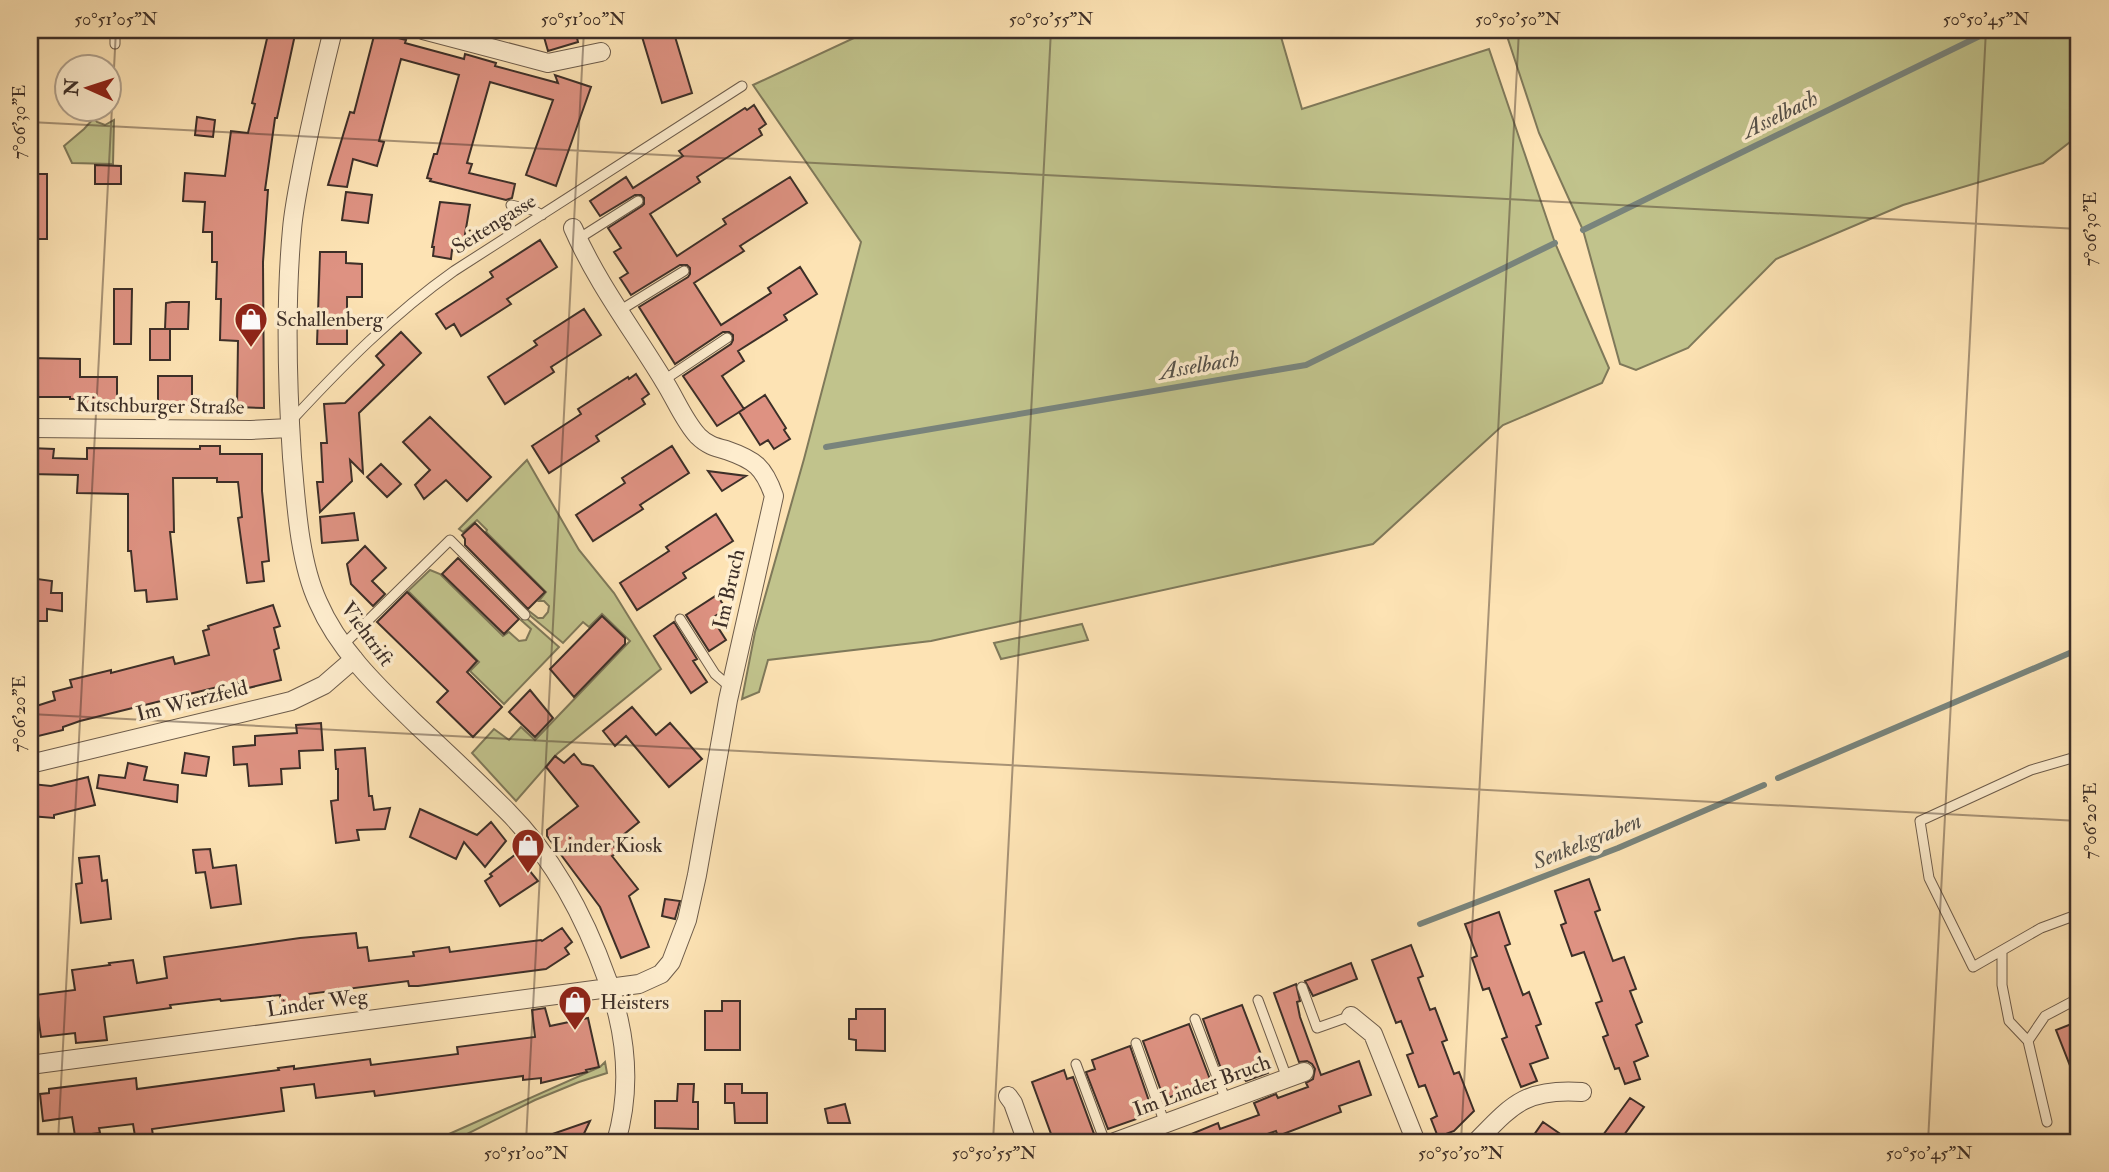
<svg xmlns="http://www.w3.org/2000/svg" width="2109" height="1172" font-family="'IM FELL Double Pica',serif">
	<rect width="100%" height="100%" fill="#fde3b4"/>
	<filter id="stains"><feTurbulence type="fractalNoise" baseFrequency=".00286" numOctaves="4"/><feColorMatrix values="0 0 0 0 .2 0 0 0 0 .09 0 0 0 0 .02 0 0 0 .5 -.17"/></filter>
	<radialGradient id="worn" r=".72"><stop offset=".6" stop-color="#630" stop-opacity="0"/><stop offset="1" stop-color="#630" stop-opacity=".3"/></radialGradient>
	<path fill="#c1c38c" stroke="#7f795a" stroke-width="2" d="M871,30H1279L1302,109L1489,49L1555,243L1609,368L1602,383L1503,425L1373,544L931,641L768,660L759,692L742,699L755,632L804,459L861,242L753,85Z
		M1505,30H2079V135L2043,163L1903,205L1776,259L1688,348L1636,370L1620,364L1583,230L1539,133Z
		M94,118L97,122L105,125L114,120L113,164L72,163L64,146L84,129Z
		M527,460L579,550L614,593L661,669L557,754L516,801L472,753L494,729L509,740L521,727L535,740L630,641L602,614L589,627L583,622L563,643L527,613L529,611L538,618H543L548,612L549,606L544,601H539L546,592L486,532L487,530L477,520L463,532L459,529Z
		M430,570L440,574L503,636L509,632L519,641L526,640L531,629L521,620L524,616L559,647L504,704L470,671L479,662L408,591Z
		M1082,624L1088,640L1001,659L994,643Z
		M605,1062L607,1073L579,1082L535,1100L451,1142H431L600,1067Z"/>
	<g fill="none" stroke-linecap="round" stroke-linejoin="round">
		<path stroke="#79847c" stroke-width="6" d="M1583,230L1992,30
			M826,447L1306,365L1555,243
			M1778,778L2079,649
			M1420,924L1618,848L1764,785"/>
	</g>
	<path fill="#de9282" stroke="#3d2f28" stroke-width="2" d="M269,30H296L277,118H275L265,190H268L263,262L264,408L237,407L238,341L220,340L221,299H216L217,262H212V232H203L205,202L183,201L185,173L225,176L231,131L248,133L255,104L252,103Z
		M542,30H575L578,42L548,51Z
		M640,30H673L692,93L662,103Z
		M375,32L406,40L405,43L464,59L465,54L496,63L495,66L558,83L555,75L591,87L556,186L526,175L553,100L490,82L467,163L472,164L469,173L515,184L512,198L506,200L430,181L431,179L427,178L434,154H437L459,75L401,59L379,141L384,142L377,166L353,159L347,187L328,185L350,112L354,113Z
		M754,105L766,124L759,129L762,135L697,177L700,182L650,214L677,256L726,224L723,219L790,177L807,203L740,246L744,251L694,283L721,325L771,293L768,288L800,267L817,294L784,315L787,320L738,351L744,361L722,376L744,409L717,426L683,376L731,344L733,340V335L729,332H723L675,364L639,307L688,277L690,274V268L687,265H680L631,295L620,278L628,273L614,252L621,248L608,228L642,206L644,204V198L641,195H635L600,216L590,201L626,177L633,188L683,156L679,151L745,108L747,110Z
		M197,117L215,120L213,137L195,135Z
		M95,165L121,166V184H95Z
		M30,174H47V239H30Z
		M346,192L372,195L368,223L342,220Z
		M440,202L470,205L462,252L452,250L451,259L433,256L434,247H432Z
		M540,240L557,267L507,299L511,304L461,336L454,324L446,329L436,314L493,277L490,272Z
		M320,252H346V263L362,264V297H347V344H317Z
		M114,289H132L131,344H114Z
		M172,302H189L188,329H165L166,303Z
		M584,309L601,335L551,367L554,372L505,404L488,377L537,345L534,341Z
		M150,329H170V360H150Z
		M401,332L421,353L359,413L363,473L350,460L352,481L320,512L317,482H323L321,443H327L324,404L345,403L384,365L376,356Z
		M30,358L80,359V377H117V406L79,405V399H70V397H30Z
		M636,374L649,394L642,399L645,404L596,436L599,441L549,473L532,446L581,414L578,409L628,377L629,379Z
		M158,376H192V405H158Z
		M765,395L786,428L784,430L790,439L774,449L768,440L760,445L739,412Z
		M430,417L491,477L467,501L446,480L424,499L415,485L430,470L403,442Z
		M200,446H220V454H262V491L269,561L262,562L264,581L247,583L238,518L242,517L238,482H217V478H173L174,532H170L177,599L147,602L146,590L135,591L131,551H128V494L77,493L78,475L30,474V448L54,449L53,458L87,459V448L200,449Z
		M672,446L689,473L640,505L643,509L593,541L576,515L625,483L622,478Z
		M381,464L401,484L387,497L367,477Z
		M708,471L746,476L722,491Z
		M354,513L358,540L322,543L320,517Z
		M716,514L733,541L683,573L686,578L637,610L620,583L669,551L666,547Z
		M475,523L545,592L528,609L465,545V539L462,535Z
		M365,546L386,568L372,581L385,594L373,606L351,584L347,564Z
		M458,558L519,619L504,634L442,574Z
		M30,578L52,581L51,593H62V611L47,609V621H30Z
		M407,592L477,661L467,672L502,707L473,737L437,702L448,691L377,622Z
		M717,595L726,609L712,618L726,640L709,651L686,615Z
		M273,605L280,626L274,628L279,648L274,650L281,680L240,690L238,682L80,721L63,727V730L30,738V708L55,700L53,692L72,687L70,680L111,670V673L173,657L175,664L209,655L203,631L209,629L208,626Z
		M602,616L625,638V644L574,697L550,669Z
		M674,622L697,659L693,661L707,682L691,693L654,636Z
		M530,690L553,718L535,737L509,712Z
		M632,707L656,735L670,723L702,759L669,787L626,736L615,746L603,731Z
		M321,723L323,750L299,751L300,768L281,769L282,784L249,786L247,764L234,765L233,747L255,745V736L297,733L296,725Z
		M365,748L369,796H372L374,810L390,808L385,829L357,830L359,840L336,843L331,801L338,800V769H336L335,750Z
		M185,753L209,757L206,776L182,773Z
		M574,754L582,764L593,766L639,822L612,844L618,852L612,856L638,889L629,896L649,947L621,958L600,907L547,836V830L578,806L546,767L555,756L564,763Z
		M128,763L147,767L144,780L178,785L177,802L97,788L99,775L125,778Z
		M88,777L95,805L54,815V818L30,816L32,784L51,786Z
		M420,809L477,835L491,822L506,841L485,867L464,842L456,859L410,837Z
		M210,849L213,868L236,865L241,904L211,908L205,872L196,873L193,850Z
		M516,854L538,881L500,906L485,881L492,876L490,874Z
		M99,856L102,881L107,880L111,919L81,923L76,884L82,883L79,858Z
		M1589,879L1600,910L1595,912L1613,961L1624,957L1636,989L1630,991L1642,1022L1636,1025L1648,1056L1634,1062L1640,1079L1625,1084L1619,1068L1615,1069L1603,1037L1608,1035L1596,1003L1602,1001L1584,952L1572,956L1561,925L1566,923L1555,891Z
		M665,899L680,901L675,919L662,916Z
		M1499,912L1510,944L1505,946L1523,995L1529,992L1541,1024L1536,1026L1548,1058L1530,1064L1537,1081L1521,1087L1502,1039L1507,1037L1489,988L1483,990L1472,958L1477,956L1465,924Z
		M562,928L572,942L565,948L569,954L546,969L418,986H409L408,981L308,994L309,1001L281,1005L280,995L221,1001L220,999L170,1005L171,1008L104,1017L107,1040L76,1043L75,1033L41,1037L35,995L75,990L72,970L110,965L109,963L133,960L137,983L167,978L164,957L300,938L356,933L358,948L367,947L369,961L414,956L413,952L449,947L450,952L541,940L542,941Z
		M1411,945L1423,976L1418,978L1430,1010L1435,1008L1447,1040L1442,1042L1454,1074L1459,1072L1474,1111L1454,1131L1438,1137L1431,1119L1437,1116L1425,1085L1419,1087L1407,1055L1413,1053L1401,1021L1396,1023L1372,960Z
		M1351,963L1357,979L1313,996L1305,981Z
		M1296,984L1300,1001L1297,1002L1300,1017L1321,1075L1359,1061L1371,1095L1339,1106L1341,1112L1278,1136L1276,1131L1245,1142H1172L1218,1123L1220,1129L1259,1115L1254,1103L1276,1094L1278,1098L1308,1087L1306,1083L1313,1079L1315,1069L1312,1064L1307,1061L1299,1062L1274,993Z
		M722,1001H740V1050H705V1011H722Z
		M1242,1005L1268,1073L1246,1081L1245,1079L1236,1082L1232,1074L1224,1077L1203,1019Z
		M545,1008L550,1026L588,1018L599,1067L586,1070L587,1072L541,1083V1078L523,1080V1076L375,1096L374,1091L316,1098L314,1084L281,1088L284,1111L152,1129L154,1142H136L133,1124L99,1128L100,1133L75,1136L72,1117L43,1121L40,1094L49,1093V1089L136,1078L137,1089L279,1070L278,1068L294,1066V1069L370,1059L371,1065L458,1054L457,1047L535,1037L532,1010Z
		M856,1009H885V1051L856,1050V1040L849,1039V1019H856Z
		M2079,1021V1086H2078L2056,1030Z
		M1189,1024L1211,1082L1204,1084L1207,1092L1176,1104L1173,1096L1164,1099L1143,1041Z
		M1130,1046L1150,1104L1145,1106L1148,1115L1108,1129L1086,1072L1095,1069L1092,1060Z
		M1064,1070L1067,1079L1073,1077L1094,1134L1071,1142H1054L1032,1082Z
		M678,1084H694L693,1102H698V1129L655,1128V1101H677Z
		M725,1084H742V1093H767V1123H735L734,1103H725Z
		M1630,1098L1644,1107L1619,1142H1598Z
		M845,1104L850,1123H828L825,1109Z
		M590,1121L580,1142H536L535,1140Z
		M1543,1122L1572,1142H1529Z"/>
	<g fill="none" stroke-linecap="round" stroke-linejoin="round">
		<defs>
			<path id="service" d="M115,44V30
				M511,205L533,210L542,215
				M578,239L638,201
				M619,311L684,271
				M664,380L727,338
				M291,421C341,367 393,314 454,271L742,86
				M680,619L715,674L730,687
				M343,645L450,540L525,615
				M2079,756L2031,770L1920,821L1929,878L1973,967L2041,928L2079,914
				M2002,951V985L2009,1021L2028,1041L2047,1122
				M1302,987L1317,1028L1351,1016
				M1258,1000L1287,1078
				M1195,1019L1226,1101
				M2028,1041L2045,1016L2079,998
				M1136,1043L1165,1124
				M1076,1064L1105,1142"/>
			<path id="minor" d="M333,30C322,74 312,117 303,162C299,184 294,206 292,229C285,304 287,381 292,457C296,502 299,561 318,602C339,651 380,689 418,726C448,754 478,782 507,811C554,858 585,917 607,979C626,1032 632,1088 616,1142
				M423,30L548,63L601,52
				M30,428L251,430L290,428
				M30,764L291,701L324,685L354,659
				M1351,1016L1373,1034L1416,1142
				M30,1065L639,984L661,974L671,962L687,920L697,875L728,700L774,496C764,467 755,460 726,450C715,447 707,445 698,436C684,421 675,398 664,381C633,330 597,283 573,228
				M1008,1096L1013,1103L1027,1142
				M1115,1142L1304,1072
				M1476,1142C1512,1105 1525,1088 1582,1092"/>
		</defs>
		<use href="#service" stroke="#6d5c4b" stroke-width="11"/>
		<use href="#minor" stroke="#6d5c4b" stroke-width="20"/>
		<use href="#service" stroke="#feedce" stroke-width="9"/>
		<use href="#minor" stroke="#feedce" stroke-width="18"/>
	</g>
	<path fill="none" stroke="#3d2f28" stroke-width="2" stroke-opacity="0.45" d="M30,122L2079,229M30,714L2079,821M58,1142L116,30M526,1142L584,30M993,1142L1051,30M1461,1142L1519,30M1928,1142L1986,30"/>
	<defs>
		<symbol id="shop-pin" viewBox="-11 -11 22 30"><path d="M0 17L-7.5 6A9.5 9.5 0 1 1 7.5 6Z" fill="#8f2418" stroke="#feedce"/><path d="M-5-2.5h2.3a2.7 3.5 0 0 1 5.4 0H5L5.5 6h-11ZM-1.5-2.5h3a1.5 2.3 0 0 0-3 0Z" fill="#fff"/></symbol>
	</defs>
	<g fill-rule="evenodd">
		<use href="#shop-pin" x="232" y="300" width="38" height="52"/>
		<use href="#shop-pin" x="509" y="826" width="38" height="52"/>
		<use href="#shop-pin" x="556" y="983" width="38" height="52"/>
	</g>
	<g text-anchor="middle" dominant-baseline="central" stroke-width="7" stroke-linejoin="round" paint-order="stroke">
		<g font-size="21" fill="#3d2f28" stroke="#feedce">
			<text transform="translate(494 224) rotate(-32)">Seitengasse</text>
			<text transform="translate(160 406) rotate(1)">Kitschburger Straße</text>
			<text transform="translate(729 589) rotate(-77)">Im Bruch</text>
			<text transform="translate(367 634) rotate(54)">Viehtrift</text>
			<text transform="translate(192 701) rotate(-14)">Im Wierzfeld</text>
			<text transform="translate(317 1003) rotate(-8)">Linder Weg</text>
			<text transform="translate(1202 1086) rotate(-20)">Im Linder Bruch</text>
		</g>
		<g font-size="21" fill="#3d2f28" stroke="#feedce" text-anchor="start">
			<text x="276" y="319">Schallenberg</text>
			<text x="552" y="845">Linder Kiosk</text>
			<text x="600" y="1002">Heisters</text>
		</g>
		<g font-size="23" font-style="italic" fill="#56524b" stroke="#feedce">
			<text transform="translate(1780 114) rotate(-26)">Asselbach</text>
			<text transform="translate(1199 365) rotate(-10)">Asselbach</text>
			<text transform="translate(1587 841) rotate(-22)">Senkelsgraben</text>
		</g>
	</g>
	<rect width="2109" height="1172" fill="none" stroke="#fde3b4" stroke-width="77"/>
	<g transform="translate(88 88) rotate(273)"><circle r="33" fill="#feedce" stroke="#b1a18c" stroke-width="2"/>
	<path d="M0-5L12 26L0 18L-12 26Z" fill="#8f2418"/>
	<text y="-10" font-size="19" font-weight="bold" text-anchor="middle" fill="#3d2f28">N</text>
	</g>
	<rect x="38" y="38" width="2032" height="1096" fill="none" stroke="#3d2f28" stroke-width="2.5"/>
	<g font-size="18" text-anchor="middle" fill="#3d2f28">
		<text x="116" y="25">50°51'05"N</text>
		<text x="583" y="25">50°51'00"N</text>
		<text x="1051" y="25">50°50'55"N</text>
		<text x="1518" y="25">50°50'50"N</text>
		<text x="1986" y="25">50°50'45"N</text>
		<text transform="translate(19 122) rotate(-90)" y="6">7°06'30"E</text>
		<text transform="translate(2090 229) rotate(-90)" y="6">7°06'30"E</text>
		<text transform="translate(19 714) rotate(-90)" y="6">7°06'20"E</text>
		<text transform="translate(2090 821) rotate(-90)" y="6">7°06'20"E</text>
		<text x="526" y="1159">50°51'00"N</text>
		<text x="994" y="1159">50°50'55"N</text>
		<text x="1461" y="1159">50°50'50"N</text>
		<text x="1929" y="1159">50°50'45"N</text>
	</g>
	<rect width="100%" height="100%" filter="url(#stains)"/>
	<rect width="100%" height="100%" fill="url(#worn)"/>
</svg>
